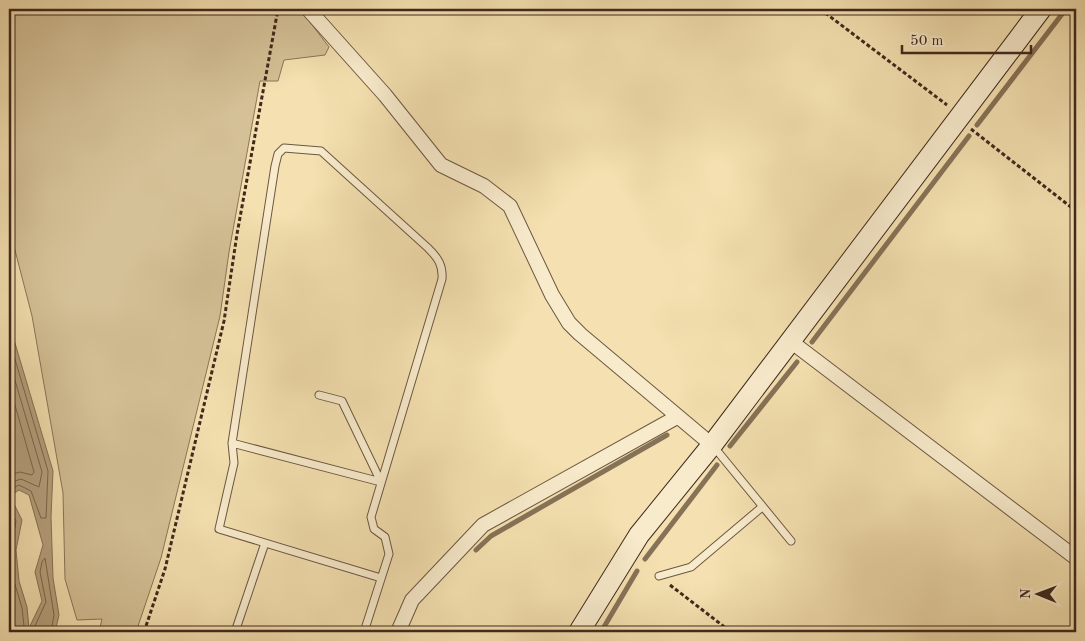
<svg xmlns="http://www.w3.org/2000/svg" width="1085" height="641" font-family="'Old Standard TT',serif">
	<rect width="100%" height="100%" fill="#f4e0b0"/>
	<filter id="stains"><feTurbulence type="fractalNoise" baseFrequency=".004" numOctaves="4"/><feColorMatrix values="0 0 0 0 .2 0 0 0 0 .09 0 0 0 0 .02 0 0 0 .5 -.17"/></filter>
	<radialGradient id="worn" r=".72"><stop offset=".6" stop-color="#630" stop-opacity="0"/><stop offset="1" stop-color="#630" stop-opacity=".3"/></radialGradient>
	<path fill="#d5c197" stroke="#8a755a" d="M9,9H300L329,47L325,55L284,60L278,81H260L229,252L220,316L161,558L136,632H99L102,619L77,620L65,579L63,493L32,316L9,227Z"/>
	<path fill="#b6a27e" stroke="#867257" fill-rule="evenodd" d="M9,323L53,471L51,517L53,578L59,615L55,632H9ZM19,490L29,495L43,545L35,572L42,601L29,628L27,607L19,581L16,550L22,520L10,496Z"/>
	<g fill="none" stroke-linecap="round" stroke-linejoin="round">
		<path stroke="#7a664e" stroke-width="1" d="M9,339L48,471L46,518H41L31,491L19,485L9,490
			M9,360L42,472L39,487L21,479L9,483
			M9,384L34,472L32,475L20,472L9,475
			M9,506L16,521L11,551L14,581L22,608L24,626L28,630L34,628L46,602L40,572L42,562L45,558L54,615L51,632"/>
		<path stroke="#867257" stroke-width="5" d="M977,125L1066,9
			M812,342L969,136
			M730,446L797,362
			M476,550L491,536L667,435
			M645,559L717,465
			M601,632L637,571"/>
		<defs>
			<path id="lane" d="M319,395L342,401L381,482
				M232,443L381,482
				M714,447L791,541
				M659,576L691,567L762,507
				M235,632L265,543
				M364,632L389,554L385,537L374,529L371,517L442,279C443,265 438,258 428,248L321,151L284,148L278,154L275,166L232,443L234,463L219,529L381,578"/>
			<path id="street" d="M308,9L385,95L441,165L484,186L510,206L552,295L569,323L580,334L712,445
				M789,340L1076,558
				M398,632L412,600L483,525L677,417"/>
			<path id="secondary" d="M579,632L639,535L712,445L1041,9"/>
		</defs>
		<use href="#lane" stroke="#6c5742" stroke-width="9"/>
		<use href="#street" stroke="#6c5742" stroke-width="16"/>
		<use href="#secondary" stroke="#3f291d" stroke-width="22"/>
		<path stroke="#3f291d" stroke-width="3" stroke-dasharray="4 2.5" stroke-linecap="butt" d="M820,9L947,105
			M971,129L1076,211
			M670,585L731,632
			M144,632L165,569L224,321L237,234L278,9"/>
		<use href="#lane" stroke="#f8ebcc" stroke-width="7"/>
		<use href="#street" stroke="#f8ebcc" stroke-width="14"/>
		<use href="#secondary" stroke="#f8ebcc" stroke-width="20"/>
	</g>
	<rect width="1085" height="641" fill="none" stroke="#f4e0b0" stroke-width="30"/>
	<rect x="10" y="10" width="1065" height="621" fill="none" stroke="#3f291d" stroke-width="2.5"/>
	<rect x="15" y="15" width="1055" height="611" fill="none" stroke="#3f291d"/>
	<g transform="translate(1038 594) rotate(271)" stroke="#f8ebcc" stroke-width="4" paint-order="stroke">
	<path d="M0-4L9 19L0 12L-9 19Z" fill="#3f291d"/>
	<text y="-8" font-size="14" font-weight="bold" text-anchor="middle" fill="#3f291d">N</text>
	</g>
	<path d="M902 45v8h129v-8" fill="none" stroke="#3f291d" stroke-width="2.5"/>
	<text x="910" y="45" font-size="15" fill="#3f291d" stroke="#f8ebcc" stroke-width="4" paint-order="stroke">50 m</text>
	<rect width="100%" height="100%" filter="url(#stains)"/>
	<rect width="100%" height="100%" fill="url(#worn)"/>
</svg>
